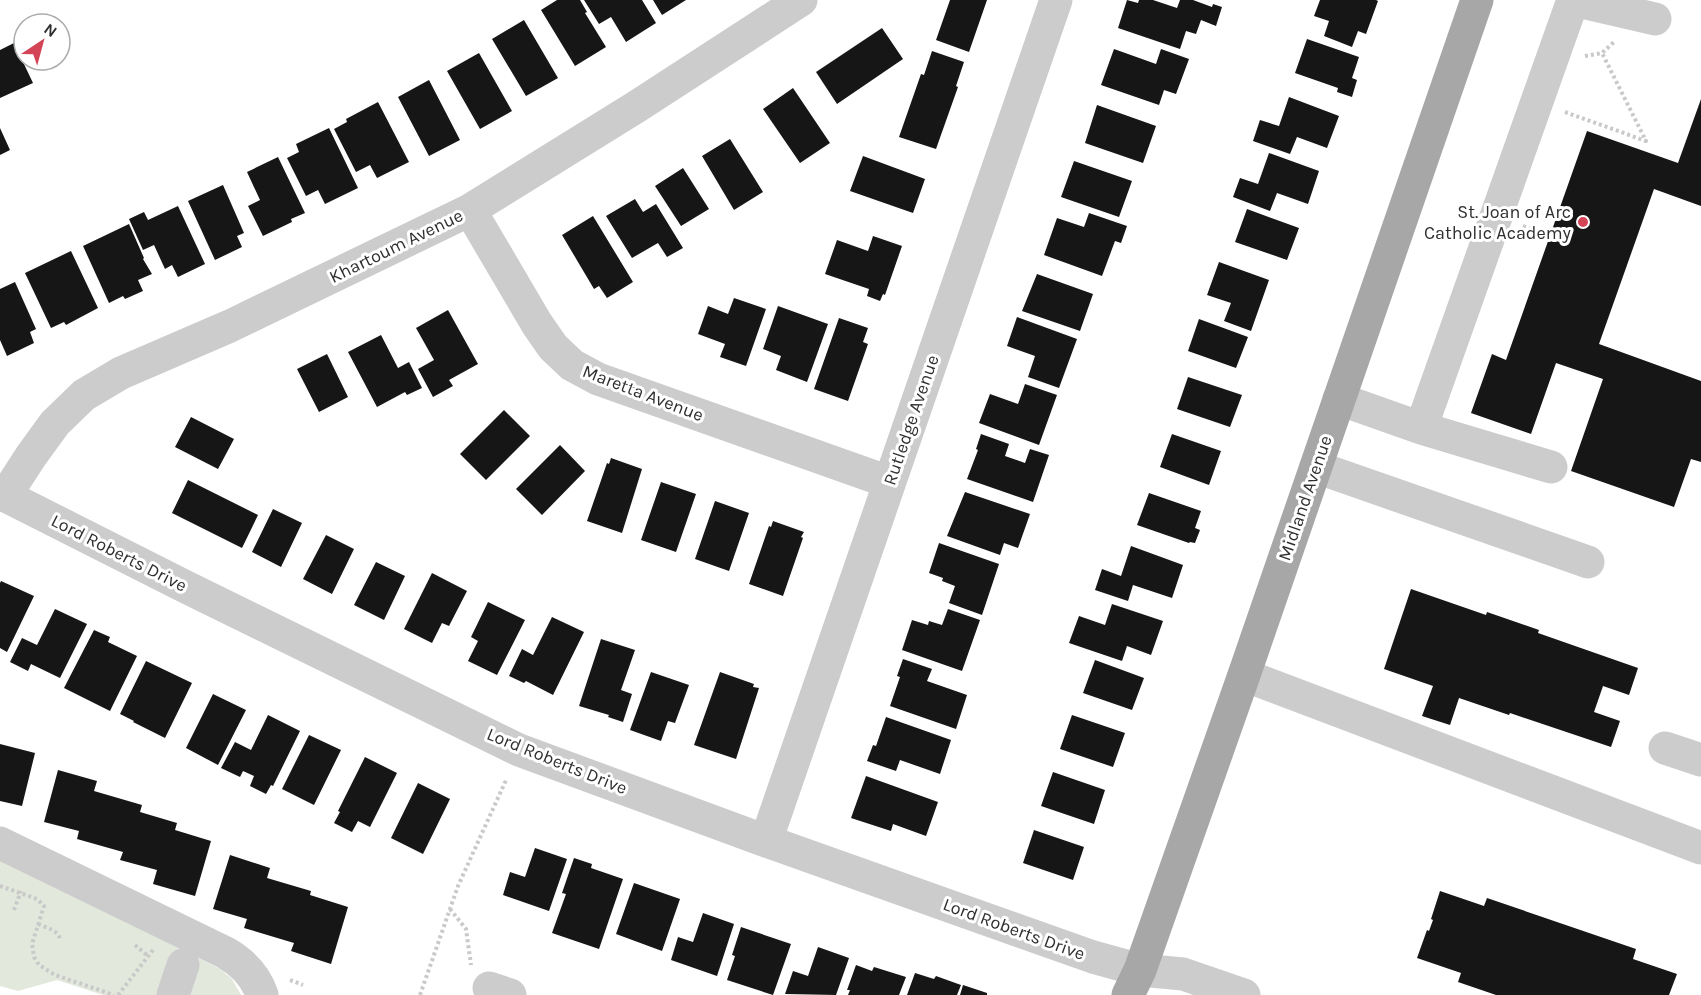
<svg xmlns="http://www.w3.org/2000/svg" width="1701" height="995" font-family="Karla,sans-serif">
	<rect width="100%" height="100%" fill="#fff"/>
	<path fill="#e3e8dc" d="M0,857L220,969L232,979L241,995H103L57,980L18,991L0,986Z"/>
	<path fill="#161616" d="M557,0H580L587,12L585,13L606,47L575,66L541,10Z
		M584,0H642L656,23L626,42L611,17L599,24Z
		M653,0H686L662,15Z
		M950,0H987L969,52L936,40Z
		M1127,0L1138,3L1139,0H1153L1177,8L1180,0H1193L1212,7L1213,4L1222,7L1216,26L1201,20L1196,34L1186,31L1180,49L1118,28Z
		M1320,0H1376L1378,1L1366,34L1358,31L1352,47L1324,36L1329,21L1314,16Z
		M524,20L558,78L526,96L492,39Z
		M882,28L903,59L837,104L816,72Z
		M1307,39L1359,57L1352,78L1357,80L1352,97L1337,92L1338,88L1295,73Z
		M14,43L33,83L0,98V50Z
		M1114,49L1156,64L1161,49L1189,59L1176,94L1164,90L1159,105L1101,85Z
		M932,51L964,62L956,86L958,87L936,149L899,137L921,74L924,75Z
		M479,53L512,111L480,129L447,71Z
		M429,80L460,140L429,156L398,97Z
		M793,88L830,143L800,163L763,109Z
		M1289,97L1339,116L1327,148L1297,137L1290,154L1253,141L1260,120L1279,126Z
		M1701,99V206L1654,189L1599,344L1701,381V462L1691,459L1674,507L1571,471L1603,379L1556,363L1531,434L1471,413L1492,354L1506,360L1587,131L1678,163Z
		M378,102L409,162L377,178L370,165L356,172L334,129L347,122L346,119Z
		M1097,105L1156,126L1143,163L1085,143Z
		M0,128L10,150L0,155Z
		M329,128L358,188L325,204L318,190L306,196L287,158L299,152L296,144Z
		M730,139L763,192L734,210L702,156Z
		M1269,153L1319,171L1308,204L1277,193L1270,211L1233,197L1240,178L1258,184Z
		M863,156L925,179L913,213L850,191Z
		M278,157L305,213L291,219L292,222L263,236L248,206L260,200L247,172Z
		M1074,161L1132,181L1119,217L1061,197Z
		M683,168L709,209L681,226L655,186Z
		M223,185L244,233L237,236L242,247L215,260L188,201Z
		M635,199L643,212L656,204L683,248L667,257L658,243L632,258L606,216Z
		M178,206L205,264L178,277L172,265L165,269L154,245L143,250L129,219L144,212L148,220Z
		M1247,209L1299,228L1287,260L1235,242Z
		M1089,213L1127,226L1121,243L1115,241L1102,276L1044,255L1057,218L1084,227Z
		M593,216L633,282L607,298L599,286L594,289L562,235Z
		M129,224L144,258L143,259L152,274L138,280L143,291L125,299L123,296L109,303L83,246Z
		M873,236L902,246L885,295L883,294L880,301L867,296L869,289L825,274L837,240L868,251Z
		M71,251L98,308L66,325L64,322L51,328L25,273Z
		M1219,262L1269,280L1251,331L1224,321L1231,303L1207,295Z
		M1037,274L1093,294L1080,331L1022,311Z
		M15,282L36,329L30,332L34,343L7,356L0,340V289Z
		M734,298L766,309L746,366L720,357L725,344L698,334L708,306L728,314Z
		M778,306L828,324L807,382L776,370L781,356L763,349Z
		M448,310L478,364L449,380L453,386L433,397L418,369L434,360L416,328Z
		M1017,317L1077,339L1059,388L1028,377L1035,356L1007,346Z
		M839,318L868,328L863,342L868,344L848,401L814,389Z
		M1199,319L1248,337L1236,368L1188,351Z
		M381,335L398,368L409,362L422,388L407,395L405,392L377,407L348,352Z
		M327,354L348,397L319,412L297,369Z
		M1188,377L1242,395L1230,427L1177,409Z
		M1025,384L1057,395L1039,445L979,423L990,394L1018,404Z
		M504,410L530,436L486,480L460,454Z
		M191,417L234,439L218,469L175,447Z
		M981,434L1009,444L1005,456L1025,463L1030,449L1049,455L1033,502L967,479L978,450L976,449Z
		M1172,434L1221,451L1209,485L1160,467Z
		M560,445L585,471L542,515L516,489Z
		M611,458L642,469L622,533L587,521L607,463L609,464Z
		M188,480L258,515L242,548L172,513Z
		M661,482L696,494L676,552L641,540Z
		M965,492L1030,514L1018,548L1004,543L1000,555L947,536Z
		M1149,493L1201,511L1195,528L1200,530L1195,543L1190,542L1189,543L1137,525Z
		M715,501L749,513L729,571L695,559Z
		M273,509L302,523L281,567L252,552Z
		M773,521L804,532L801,537L803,538L783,596L749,584L769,526L771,527Z
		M326,535L354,549L332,594L303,579Z
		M939,543L999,564L982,615L949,603L955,586L942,581L943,578L929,573Z
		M1131,546L1183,565L1172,598L1133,585L1128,601L1095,590L1102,569L1121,576Z
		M376,562L405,576L384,620L354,605Z
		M432,573L467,591L449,626L442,623L432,643L404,629Z
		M1,581L34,596L7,652L0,648V583Z
		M1411,589L1486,615L1487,612L1539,630L1538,633L1638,668L1629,695L1603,686L1594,712L1620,721L1611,747L1510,713L1509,715L1459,698L1450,725L1422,716L1433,686L1384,669Z
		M488,602L525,620L497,675L468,661L478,641L471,637Z
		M1112,604L1163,621L1151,655L1127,646L1122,661L1069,643L1079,616L1105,625Z
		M55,609L87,624L60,678L31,664L28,671L10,662L22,638L37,645Z
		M948,609L980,620L962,671L902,650L912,620L928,625L929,621L942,625Z
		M552,617L584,632L553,695L526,681L524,683L509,676L522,649L533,655Z
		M94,630L110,637L108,642L137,656L110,711L64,688Z
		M601,639L635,650L621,690L632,694L623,722L608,717L609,715L579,706Z
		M903,659L932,669L927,681L967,695L956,729L890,706L900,677L897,676Z
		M1095,660L1144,678L1132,710L1083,693Z
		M146,661L192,683L165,738L133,722L134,721L120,714Z
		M651,672L689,685L675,723L668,721L661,741L630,730Z
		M720,672L754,684L753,687L759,688L736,759L694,745Z
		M213,694L246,710L218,765L186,748Z
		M268,715L300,731L273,786L271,785L266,794L250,786L254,776L243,771L240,777L221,768L235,742L251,750Z
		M1072,715L1125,733L1113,767L1060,749Z
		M886,717L951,740L940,774L900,760L896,771L867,761L873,745L876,746Z
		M309,735L341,750L314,805L282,789Z
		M0,744L35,753L22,806L0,801Z
		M365,757L397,773L370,827L358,821L352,832L334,823L340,812L338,811Z
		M58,770L97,781L94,791L142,805L140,812L177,823L175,830L211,841L195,896L153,884L157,870L120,860L123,852L77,839L79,831L44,822Z
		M1053,772L1105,790L1094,824L1041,806Z
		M866,776L938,802L926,836L893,824L891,831L851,818Z
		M418,783L450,799L423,854L391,838Z
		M1034,830L1084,847L1073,880L1023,863Z
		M535,848L567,859L549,911L503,895L510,872L525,877Z
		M230,855L270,868L267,878L311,891L310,895L348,907L331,964L291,951L294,943L244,928L247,919L213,909Z
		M574,858L592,864L591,868L623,879L599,949L552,933L566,894L562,893Z
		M634,883L680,899L662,951L616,934Z
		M1440,891L1484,906L1487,898L1636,949L1633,959L1677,974L1669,995H1496L1458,982L1461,973L1417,958L1427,930L1429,931L1433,920L1431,919Z
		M703,913L734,924L717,976L671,960L678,937L693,942Z
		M741,927L791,944L773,995L727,980L735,956L732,955Z
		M818,947L849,958L836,995L785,994L793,971L808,976Z
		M856,965L872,971L874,967L906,977L899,995H848L850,990H847Z
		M915,973L934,979L936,976L961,985L957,995H907Z
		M963,985L987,993V995H960Z"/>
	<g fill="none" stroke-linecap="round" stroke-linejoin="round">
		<path stroke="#c9c9c9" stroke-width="4" stroke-dasharray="3 3" stroke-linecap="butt" d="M1585,56L1602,53L1615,41
			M1565,112L1646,141L1602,53
			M1523,226L1534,230
			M0,886L37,899L44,906L32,944L34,957L39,965L55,975L114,995
			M450,909L466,929L471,965
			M14,910L21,891
			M38,924C47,928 58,930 60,939
			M135,945L148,956
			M290,980L303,985
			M118,995L153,950
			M420,995L458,886L507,778"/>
		<path stroke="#ccc" stroke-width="33" d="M470,210L537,324L553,347L572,365L598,379L889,482
			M1339,399L1421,428L1551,467
			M1421,428L1573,0L1655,19
			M1316,467L1588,562
			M0,493L186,587L519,750L766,841L1093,957L1140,970L1183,974L1244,995
			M5,496L31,456L55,423L84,395L121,373L230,326L470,210L636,107L801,0
			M1244,675L1701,848
			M1665,748L1701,760
			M766,841L1056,0
			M0,843L226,953C243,963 256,976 262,995
			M489,988L510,995
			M173,995L183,965"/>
		<path stroke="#a7a7a7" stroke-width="33" d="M1128,995L1140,970L1244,675L1477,0"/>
	</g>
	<circle fill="#d34456" stroke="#fff" stroke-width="2" cx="1583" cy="222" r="6"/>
	<g text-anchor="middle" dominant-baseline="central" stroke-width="6" stroke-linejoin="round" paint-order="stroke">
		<g font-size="18" fill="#2f2f2f" stroke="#fff" text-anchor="end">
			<text x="1571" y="212">St. Joan of Arc<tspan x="1571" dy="21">Catholic Academy</tspan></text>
		</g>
		<g font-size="18" fill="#2f2f2f" stroke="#fff">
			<text transform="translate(396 246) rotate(-26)">Khartoum Avenue</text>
			<text transform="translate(643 393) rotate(21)">Maretta Avenue</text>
			<text transform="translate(911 420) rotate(-71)">Rutledge Avenue</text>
			<text transform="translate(1305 498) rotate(-71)">Midland Avenue</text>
			<text transform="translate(119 553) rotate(27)">Lord Roberts Drive</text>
			<text transform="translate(557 761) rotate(22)">Lord Roberts Drive</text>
			<text transform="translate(1014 929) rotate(20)">Lord Roberts Drive</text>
		</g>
	</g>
	<g transform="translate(42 42) rotate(36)"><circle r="28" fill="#ffffff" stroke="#acacac" stroke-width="1.5"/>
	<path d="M0-4.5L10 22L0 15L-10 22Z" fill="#d34456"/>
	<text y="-9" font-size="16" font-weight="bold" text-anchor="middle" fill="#2f2f2f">N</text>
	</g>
</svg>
